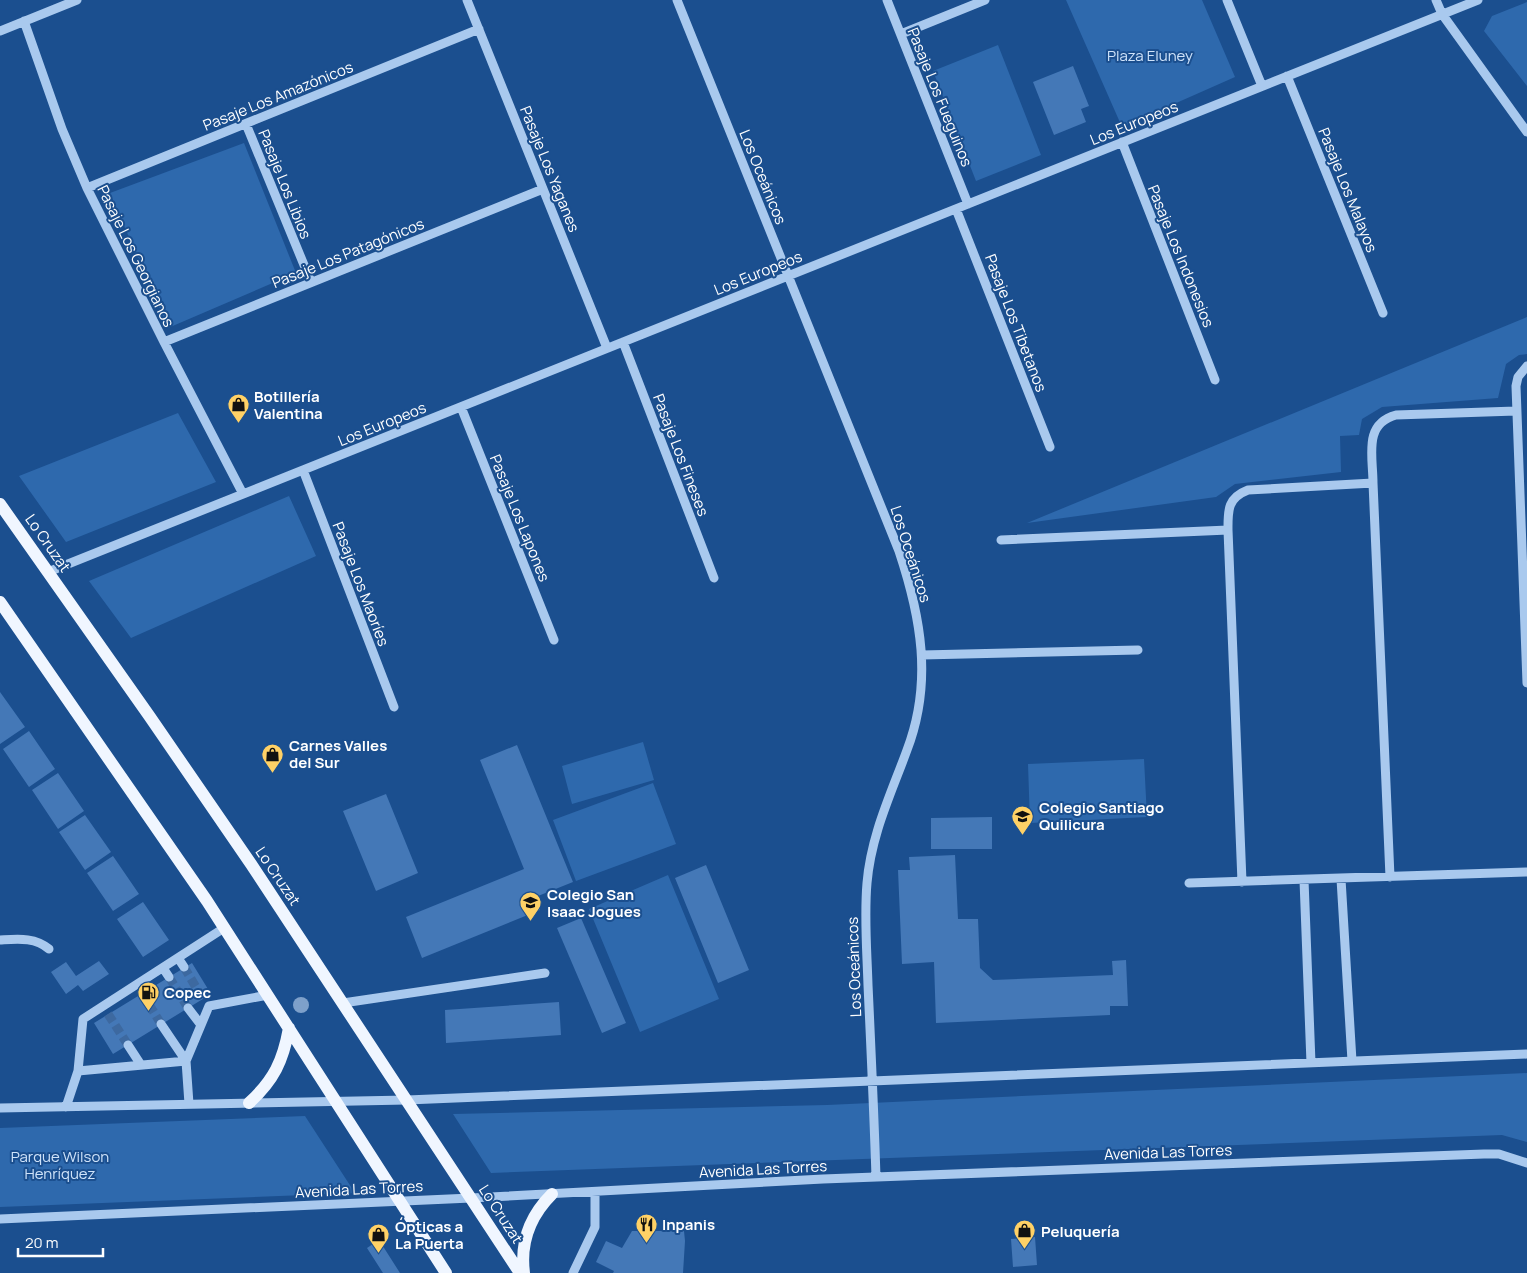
<svg xmlns="http://www.w3.org/2000/svg" width="1527" height="1273" font-family="Manrope,sans-serif">
	<rect width="100%" height="100%" fill="#1b4f8f"/>
	<path fill="#2e69ad" d="M1066,0H1202L1235,77L1122,127Z
		M1527,2V86L1484,31L1492,16Z
		M998,45L1041,155L976,181L933,71Z
		M244,143L296,273L168,328L110,193Z
		M1527,317V354L1519,355L1506,364L1498,398L1382,407L1362,419L1359,435L1340,436L1341,472L1235,484L1216,497L1027,523Z
		M178,413L216,482L66,542L19,476Z
		M289,496L316,556L131,638L89,581Z
		M643,742L654,780L572,804L562,766Z
		M1144,759L1147,817L1030,823L1028,764Z
		M653,783L676,844L576,881L553,820Z
		M668,875L719,999L640,1032L589,909Z
		M1527,1073V1142L1502,1135L491,1173L453,1114L827,1105Z
		M305,1116L355,1193L0,1207V1128Z"/>
	<path fill="#4478b7" d="M1073,66L1089,106L1081,109L1086,122L1054,135L1033,82Z
		M0,692L25,727L0,744Z
		M29,731L55,769L29,787L3,749Z
		M517,745L573,882L538,896L540,910L422,958L406,917L524,869L480,760Z
		M58,773L84,811L58,829L32,790Z
		M386,794L418,873L376,891L343,811Z
		M85,815L111,852L85,870L59,832Z
		M992,817V849H931V818Z
		M955,855L958,919H978L980,968L993,980L1113,975L1112,961L1126,960L1128,1006H1110V1015L936,1023L934,962L902,964L898,870H910L909,857Z
		M113,856L139,894L113,911L87,873Z
		M706,865L749,970L718,983L675,878Z
		M143,902L169,940L143,957L117,919Z
		M581,918L626,1023L602,1033L557,928Z
		M99,961L109,974L83,991L78,985L66,994L51,972L66,962L76,976Z
		M192,963L211,994L113,1054L94,1023Z
		M559,1002L561,1035L446,1043L445,1010Z
		M632,1231H684L685,1241L683,1273H613L614,1271L596,1262L606,1241L622,1248Z
		M1035,1237L1037,1265L1013,1267L1011,1239Z
		M379,1240L400,1273H383L367,1248Z"/>
	<g fill="none" stroke-linecap="round" stroke-linejoin="round">
		<path stroke="#3d69a0" stroke-width="9" stroke-dasharray="9 4.5" stroke-linecap="butt" d="M184,967L203,999
			M169,977L188,1008
			M142,993L161,1024
			M108,1014L128,1045"/>
		<path stroke="#a9c9ee" stroke-width="9" d="M467,0L607,348
			M677,0L899,551C921,617 933,682 907,750C891,794 871,835 867,883C864,917 867,951 868,985C871,1049 874,1113 876,1177
			M887,0L968,204
			M1227,0L1262,86
			M1436,0L1442,14L1527,132
			M24,21L62,129L87,188L164,342L243,494
			M0,31L77,0
			M901,34L985,0
			M1287,76L1383,313
			M246,124L311,282
			M1122,142L1215,380
			M87,188L479,29
			M956,209L1050,447
			M164,342L543,189
			M623,342L714,578
			M1527,366L1518,377L1516,386L1527,683
			M461,407L554,640
			M303,470L394,707
			M1001,540L1228,530
			M48,572L1478,0
			M922,655L1138,650
			M1390,877L1373,483C1373,456 1363,424 1396,415L1516,411
			M1341,879L1352,1061
			M1304,880L1311,1063
			M1242,882L1228,530C1228,511 1227,498 1248,490L1373,483
			M1189,883L1527,872
			M0,940C18,939 35,937 49,949
			M178,958L184,967
			M163,968L169,977
			M343,1003L545,973
			M209,1006L268,995
			M188,1008L201,1025
			M161,1024L186,1061
			M128,1045L141,1065
			M78,1071L186,1061
			M189,1104L186,1061L209,1006
			M66,1107L78,1071L83,1019L224,928
			M0,1108L407,1100L1527,1054
			M0,1219L471,1198L823,1179L1484,1154H1499L1527,1163
			M573,1273L595,1227V1192"/>
		<path stroke="#f0f6ff" stroke-width="12" d="M0,504L150,717L251,864L520,1273
			M0,602L207,901L446,1273
			M249,1103C274,1080 283,1061 289,1028
			M524,1273C520,1242 530,1216 552,1194"/>
	</g>
	<circle fill="#7ea0ca" cx="301" cy="1005" r="8"/>
	<defs>
		<symbol id="shop-pin" viewBox="-11 -11 22 30"><path d="M0 17L-7.5 6A9.5 9.5 0 1 1 7.5 6Z" fill="#ffd166" stroke="#1b4f8f"/><path d="M-5-2.5h2.3a2.7 3.5 0 0 1 5.4 0H5L5.5 6h-11ZM-1.5-2.5h3a1.5 2.3 0 0 0-3 0Z" fill="#111"/></symbol>
		<symbol id="school-pin" viewBox="-11 -11 22 30"><path d="M0 17L-7.5 6A9.5 9.5 0 1 1 7.5 6Z" fill="#ffd166" stroke="#1b4f8f"/><path d="M0-5L7-2L0 1L-7-2ZM-4 1L0 2.5L4 1V4Q0 6-4 4Z" fill="#111"/></symbol>
		<symbol id="fuel-pin" viewBox="-11 -11 22 30"><path d="M0 17L-7.5 6A9.5 9.5 0 1 1 7.5 6Z" fill="#ffd166" stroke="#1b4f8f"/><path d="M-5.5-6h7V0h2V4h1.3V-2.5L3-4.5l.8-.8L6-3V5H2.5V1h-1V6h-7ZM-4.2-4.7v3.2H.2V-4.7Z" fill="#111"/></symbol>
		<symbol id="restaurant-pin" viewBox="-11 -11 22 30"><path d="M0 17L-7.5 6A9.5 9.5 0 1 1 7.5 6Z" fill="#ffd166" stroke="#1b4f8f"/><path d="M-5-6h1v4h1v-4h1v4h1v-4h1v5L-1.5 .5V6h-2V.5L-5-1ZM5-6V6H3V1.5H1.5Q1.5-4 5-6Z" fill="#111"/></symbol>
	</defs>
	<g fill-rule="evenodd">
		<use href="#shop-pin" x="226" y="392" width="25" height="34"/>
		<use href="#shop-pin" x="260" y="742" width="25" height="34"/>
		<use href="#school-pin" x="1010" y="804" width="25" height="34"/>
		<use href="#school-pin" x="518" y="890" width="25" height="34"/>
		<use href="#fuel-pin" x="136" y="980" width="25" height="34"/>
		<use href="#restaurant-pin" x="634" y="1212" width="25" height="34"/>
		<use href="#shop-pin" x="1012" y="1218" width="25" height="34"/>
		<use href="#shop-pin" x="366" y="1222" width="25" height="34"/>
	</g>
	<g text-anchor="middle" dominant-baseline="central" stroke-width="4" stroke-linejoin="round" paint-order="stroke">
		<g font-size="15" fill="#cfe3fa" stroke="#1b4f8f">
			<text x="1150" y="55">Plaza Eluney</text>
			<text x="60" y="1156">Parque Wilson<tspan x="60" dy="17">Henríquez</tspan></text>
		</g>
		<g font-size="15" fill="#fff" stroke="#1b4f8f">
			<text transform="translate(278 96) rotate(-22)">Pasaje Los Amazónicos</text>
			<text transform="translate(940 97) rotate(68)">Pasaje Los Fueguinos</text>
			<text transform="translate(1134 123) rotate(-22)">Los Europeos</text>
			<text transform="translate(550 169) rotate(68)">Pasaje Los Yaganes</text>
			<text transform="translate(763 177) rotate(68)">Los Oceánicos</text>
			<text transform="translate(285 184) rotate(68)">Pasaje Los Libios</text>
			<text transform="translate(1348 190) rotate(68)">Pasaje Los Malayos</text>
			<text transform="translate(348 253) rotate(-22)">Pasaje Los Patagónicos</text>
			<text transform="translate(136 256) rotate(64)">Pasaje Los Georgianos</text>
			<text transform="translate(1181 256) rotate(68)">Pasaje Los Indonesios</text>
			<text transform="translate(758 273) rotate(-22)">Los Europeos</text>
			<text transform="translate(1016 323) rotate(69)">Pasaje Los Tibetanos</text>
			<text transform="translate(382 424) rotate(-22)">Los Europeos</text>
			<text transform="translate(681 455) rotate(69)">Pasaje Los Fineses</text>
			<text transform="translate(520 518) rotate(68)">Pasaje Los Lapones</text>
			<text transform="translate(48 543) rotate(55)">Lo Cruzat</text>
			<text transform="translate(911 554) rotate(72)">Los Oceánicos</text>
			<text transform="translate(361 584) rotate(69)">Pasaje Los Maoríes</text>
			<text transform="translate(278 876) rotate(56)">Lo Cruzat</text>
			<text transform="translate(854 967) rotate(-92)">Los Oceánicos</text>
			<text transform="translate(1168 1152) rotate(-2)">Avenida Las Torres</text>
			<text transform="translate(763 1169) rotate(-3)">Avenida Las Torres</text>
			<text transform="translate(359 1189) rotate(-3)">Avenida Las Torres</text>
			<text transform="translate(501 1214) rotate(57)">Lo Cruzat</text>
		</g>
		<g font-size="15" font-weight="bold" fill="#fff" stroke="#1b4f8f" text-anchor="start">
			<text x="254" y="396">Botillería<tspan x="254" dy="17">Valentina</tspan></text>
			<text x="289" y="745">Carnes Valles<tspan x="289" dy="17">del Sur</tspan></text>
			<text x="1039" y="807">Colegio Santiago<tspan x="1039" dy="17">Quilicura</tspan></text>
			<text x="547" y="894">Colegio San<tspan x="547" dy="17">Isaac Jogues</tspan></text>
			<text x="164" y="992">Copec</text>
			<text x="662" y="1224">Inpanis</text>
			<text x="395" y="1226">Ópticas a<tspan x="395" dy="17">La Puerta</tspan></text>
			<text x="1041" y="1231">Peluquería</text>
		</g>
	</g>
	<path d="M18 1248v8h85v-8" fill="none" stroke="#ffffff" stroke-width="2.5"/>
	<text x="25" y="1248" font-size="15" fill="#ffffff" stroke="#1b4f8f" stroke-width="4" paint-order="stroke">20 m</text>
</svg>
